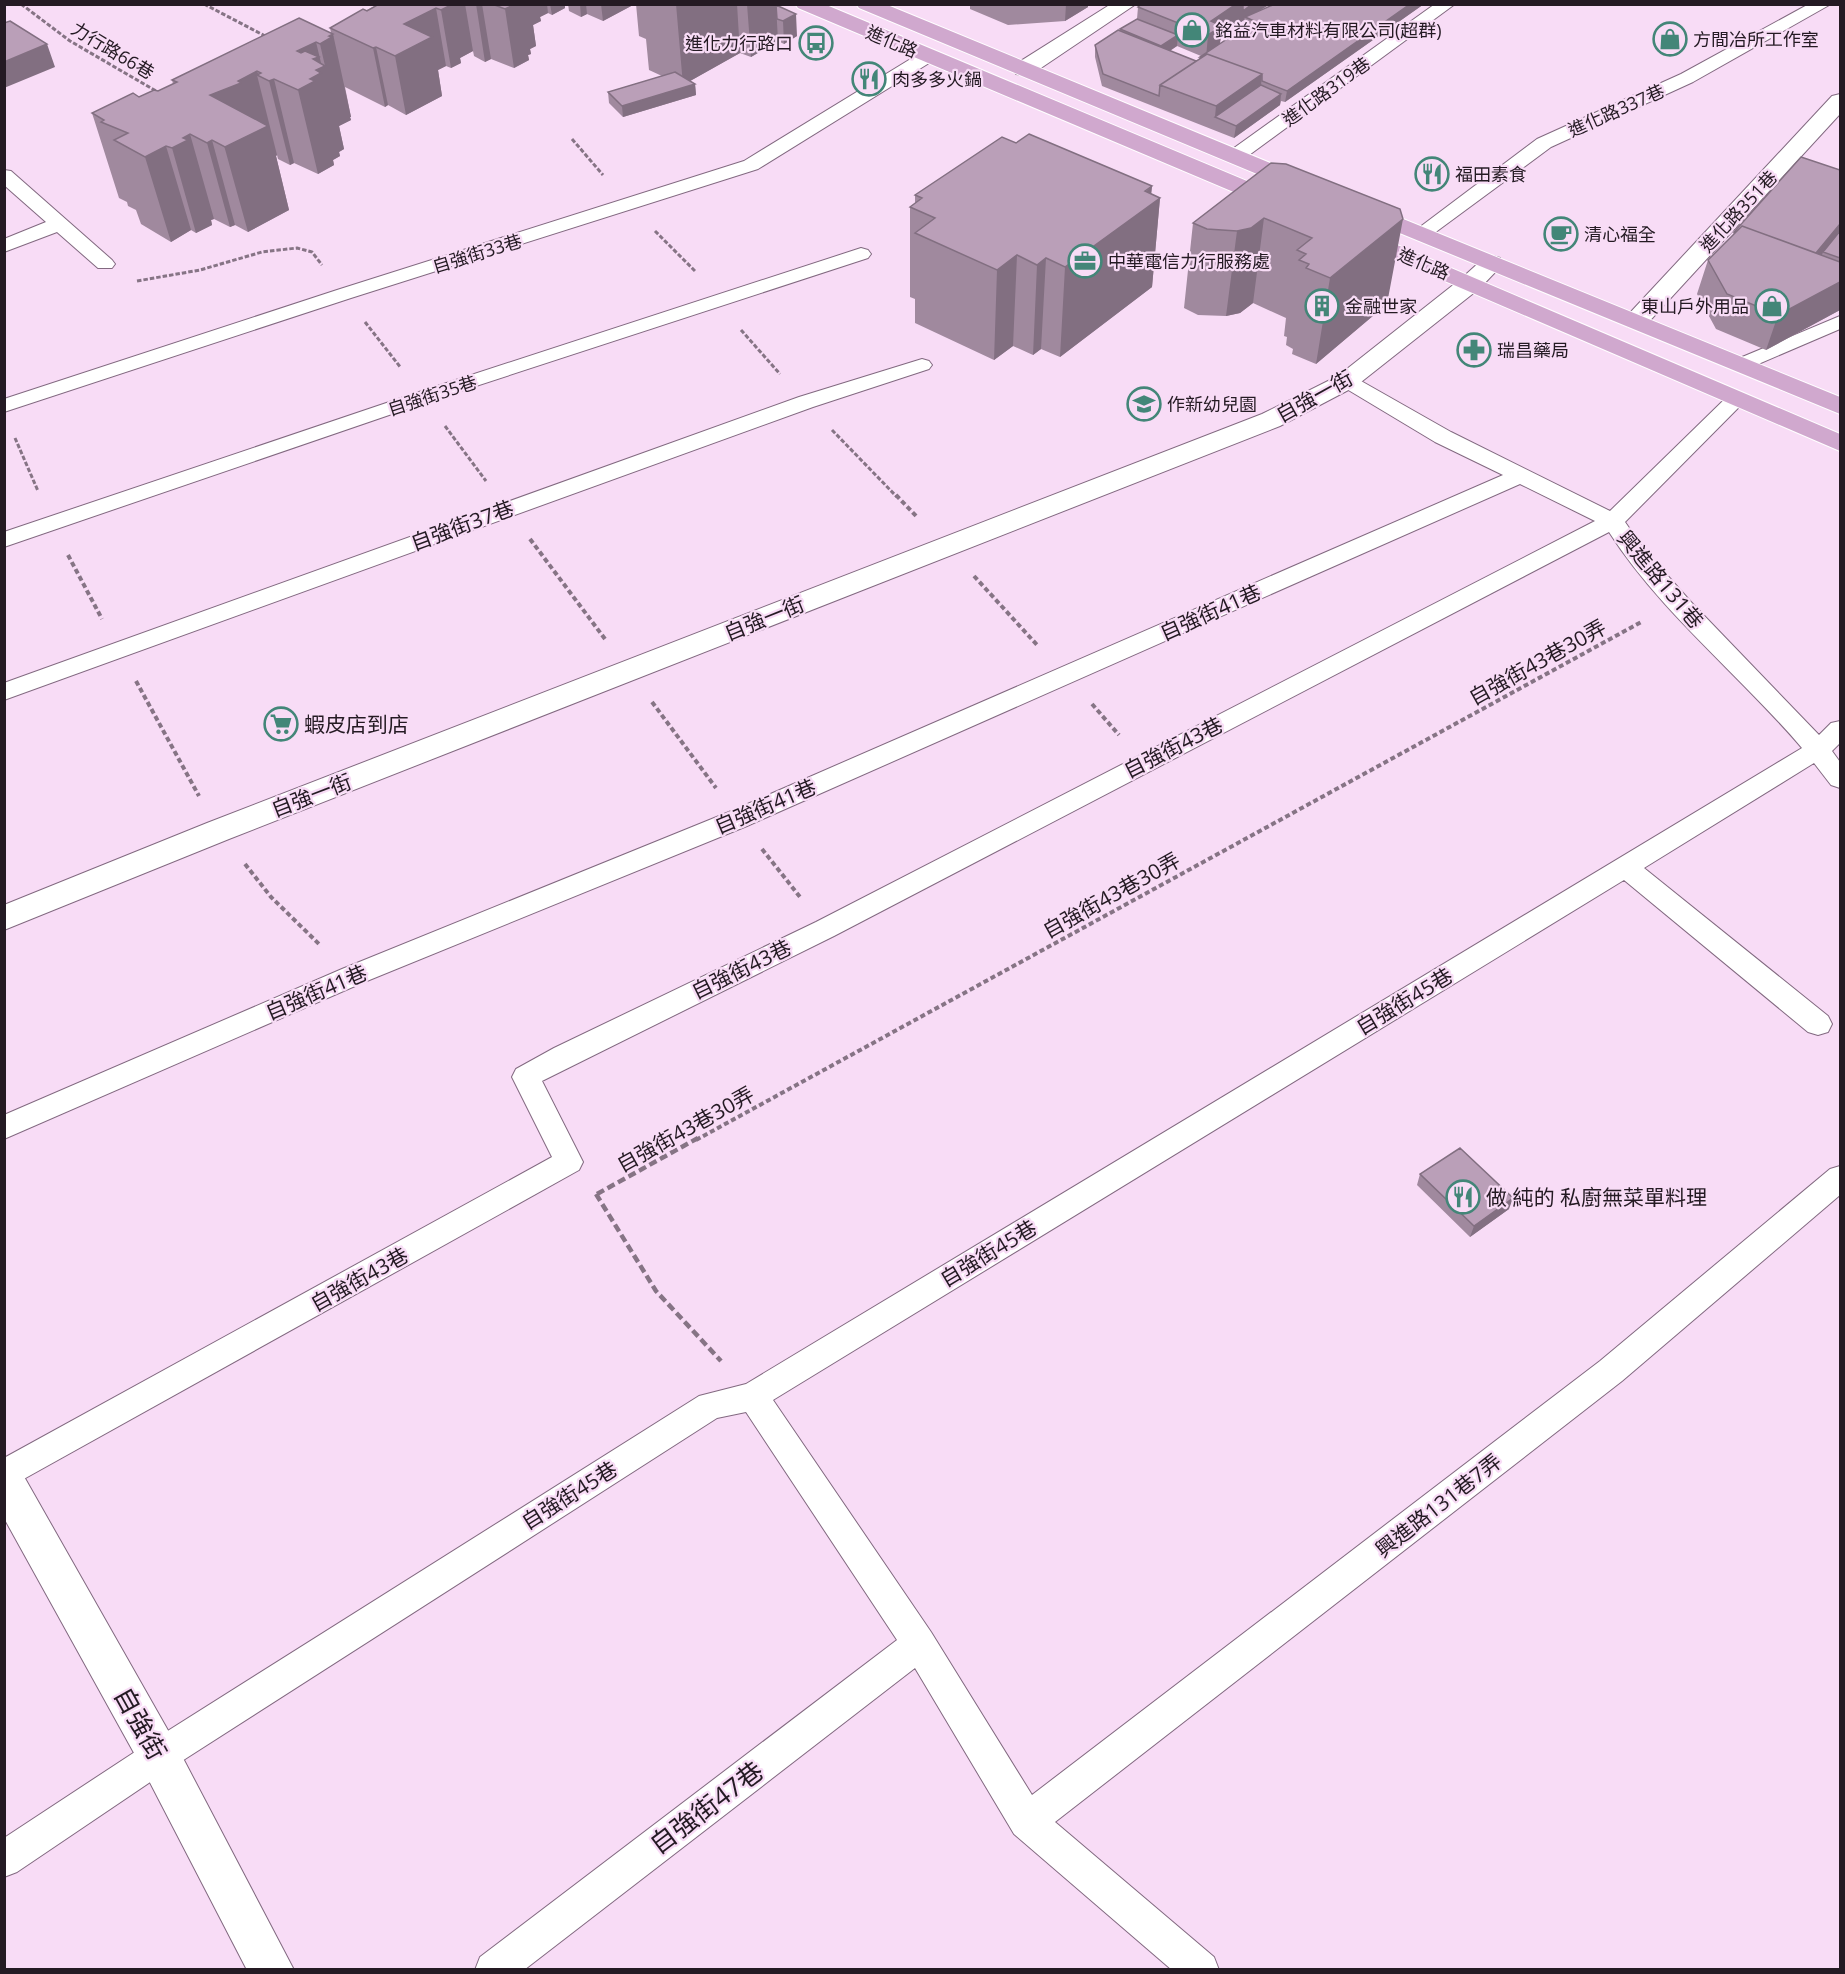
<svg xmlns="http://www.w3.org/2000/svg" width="1845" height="1974" font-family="'Open Sans','Noto Sans TC',sans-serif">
	<rect width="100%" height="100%" fill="#f8dcf6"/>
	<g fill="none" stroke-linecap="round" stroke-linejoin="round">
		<defs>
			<path id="service" d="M1435,4H1455L1241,161H1227L1225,157L1227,153Z
				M1809,4H1831L1693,82L1551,147L1429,237H1415L1412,233L1537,139L1681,74Z
				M928,51L934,52L937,56L934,60L758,169L351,298L4,412V399L337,290L744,161L922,52Z
				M4,170L11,171L112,260L115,264L112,268H98L57,232L4,252V239L46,222L4,185Z
				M861,248L868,250L871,254L868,258L430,401L4,547V532L416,393Z
				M1840,316V329L1749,368L1742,370L1735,368L1732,364L1735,360Z
				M922,359L929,361L932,365L929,369L813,407L4,700V683L799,397Z
				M1347,375L1354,377L1451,432L1610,511L1730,394L1737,392L1744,394L1748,398L1744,402L1625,522L1643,548L1691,602L1819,735L1831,723L1840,721V743L1832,751L1840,762V788L1831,785L1814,763L1644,868L1828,1016L1832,1024L1828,1032L1818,1035L1808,1032L1624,880L773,1400L931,1632L1032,1795L1600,1361L1830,1169L1840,1166V1195L1622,1381L1055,1822L1214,1957L1219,1970H1172L1014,1834L915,1668L524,1970H475L480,1957L897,1640L746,1412L717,1418L171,1768L17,1872L4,1877V1838L147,1744L699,1396L746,1384L1802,748C1740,675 1661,613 1609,532L834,936L542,1081L583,1162L579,1170L4,1490V1458L552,1157L512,1077L516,1069L554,1048L816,922L1595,521L1520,484L747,826L362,983L4,1139V1115L342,969L729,812L1503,475L1435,442L1340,385L1337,381L1340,377Z"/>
			<path id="minor" d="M1111,4H1136L1032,74L1024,75L1016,74L1013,69L1016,64Z
				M1840,94V114L1645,326L1636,328L1627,326L1624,321L1627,316L1832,96Z
				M1492,256L1500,258L1504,263L1480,288L1356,386L1280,426L229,839L4,930V905L207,823L1262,414L1338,376L1462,278L1484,258Z
				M4,1461L18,1466L174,1741L294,1970H247L144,1771L4,1518Z"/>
			<path id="primary" d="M795,4H824L1290,199L1294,204L1290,209L1282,211L1274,209L798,8Z
				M856,4H885L1314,181L1318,186L1314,191L1306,193L1298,191L859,8Z
				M1359,201L1840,397V414L1351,213L1347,208L1351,203Z
				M1355,227L1840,434V451L1347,239L1343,234L1347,229Z"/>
		</defs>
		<use href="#service" stroke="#826980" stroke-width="2"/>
		<use href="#minor" stroke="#826980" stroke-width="2"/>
		<use href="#primary" stroke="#fff" stroke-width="2"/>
		<path stroke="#867485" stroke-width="3" stroke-dasharray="4.5 2" stroke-linecap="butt" d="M21,4L70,41L156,91
			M204,4L267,37
			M572,139L603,175
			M655,231L696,272
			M137,281L200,270L262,252L297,248L312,252L322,265
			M365,322L401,368
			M741,330L780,374
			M445,426L486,481
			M832,430L897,497
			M15,438L38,491"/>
		<path stroke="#867485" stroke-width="4" stroke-dasharray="5 3" stroke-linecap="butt" d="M896,495L917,517
			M530,539L605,639
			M68,555L102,619
			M974,576L1038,646
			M136,681L199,796
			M652,702L716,788
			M1092,704L1119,735
			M762,849L800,897
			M245,864L271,897L321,946
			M696,1140L1643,621"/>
		<path stroke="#867485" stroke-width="4.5" stroke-dasharray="8 4" stroke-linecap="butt" d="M596,1194L656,1291L721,1361
			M597,1194L698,1138"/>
		<use href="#service" fill="#fff" fill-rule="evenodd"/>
		<use href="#minor" fill="#fff" fill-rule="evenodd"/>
		<use href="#primary" fill="#d0a8ce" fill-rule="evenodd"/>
	</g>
	<path fill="#a0899e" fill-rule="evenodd" d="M379,4H565V8L552,15L548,13L540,17L541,21L533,25L536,46L530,49L531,54L528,55L529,60L514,68L491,59L485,62L474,56L473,51L460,58L461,63L451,68L446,66L438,70L442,96L406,115L388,105L385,107L345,87L351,117H350L351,120L339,126L344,149L339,152L340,156L333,160L334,165L318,174L294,163L290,165L278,159L277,155L276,156L289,210L248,232L235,225L230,227L214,219L211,220L212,225L196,233L191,230L171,242L141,224L136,210L128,206L127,202L119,198L92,113L158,91L173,84L172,80L331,33L330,28Z
		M568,4H633V5L603,21L587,14L581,17L569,11Z
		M636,4H776L797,36L784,44L778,41L751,57L740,53L690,81L695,84L696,95L623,117L609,103L608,92L662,76L649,70L646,39L639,36Z
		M970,4H1088V7L1065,21L1008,25L970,9Z
		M1142,4H1424L1285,102L1281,101L1280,105L1234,138L1102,86L1095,57V45L1120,31V29L1137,19L1138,7ZM1267,6L1270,7L1257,12ZM1244,20L1243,28L1220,44L1221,36ZM1177,46L1201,56L1200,57L1199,59L1196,61L1170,51Z
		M1271,163L1387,304L1316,364L1292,354L1293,349L1286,345L1287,337L1284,336L1286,318L1253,303L1240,313L1226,316L1198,315L1184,308L1193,223Z
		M1840,170V310L1766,350L1716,329L1697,294L1708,260L1733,235L1734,232Z
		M1152,186L1151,194L1160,198L1152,287L1060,357L1041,349L1033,355L1013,346L994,360L915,323V299L910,297V207L915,203V195Z
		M1420,1174L1509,1209L1470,1237L1417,1185Z"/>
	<path fill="#826f81" d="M446,4H465L473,51L460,58L461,63L451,68L441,10Z
		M476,4H482L491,59L485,62Z
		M501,4H547L548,13L540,17L541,21L533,25L536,46L530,49L531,54L528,55L529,60L514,68L505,9Z
		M550,4H565V8L552,15Z
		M580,4H586L587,14L581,17Z
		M601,4H633V5L603,21Z
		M676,4H737L740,53L683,85Z
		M747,4H776L778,41L751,57Z
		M1066,4H1088V7L1065,21Z
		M1236,4H1267V6L1247,18L1245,17L1244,20L1221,36L1219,48L1206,58L1208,35L1211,21Z
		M1410,4H1424L1285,102L1287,91Z
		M436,8L446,66L438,70L442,96L406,115L395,56L404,24Z
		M796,14L797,36L784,44L783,21Z
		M333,34L351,117H350L351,120L339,126L344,149L339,152L340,156L333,160L334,165L318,174L298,90L297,51L316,42L322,67L325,66L320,44L329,36Z
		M1178,35L1177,46L1160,57L1161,46Z
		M47,44L55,67L4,88V62Z
		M376,47L388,105L385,107L373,48Z
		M257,71L259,76L257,75L277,155L276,156L289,210L248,232L210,95Z
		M1262,74L1260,97L1215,117L1216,106Z
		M274,79L294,163L290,165L269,81Z
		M695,84L696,95L623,117L622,106Z
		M1281,94L1280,105L1234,138L1236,126Z
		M190,134L214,219L211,220L212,225L196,233L172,148L183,138Z
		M212,140L235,225L230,227L207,143Z
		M166,146L191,230L171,242L145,157Z
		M1152,186L1150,205L1160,198L1152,287L1060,357L1065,267Z
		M1264,218L1253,303L1240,313L1226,316L1237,231Z
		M1403,219L1387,304L1316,364L1330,278Z
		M1840,224V238L1823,252L1819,263L1812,259Z
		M1017,255L1013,346L994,360L997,270Z
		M1046,258L1041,349L1033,355L1037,265Z
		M1840,282V310L1766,350L1778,315Z
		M1513,1198L1509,1209L1470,1237L1474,1226Z"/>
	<path fill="#ba9fb8" stroke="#826f81" stroke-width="1.5" d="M379,4H451V5L441,10L436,8L404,24L432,37L395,56L376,47L373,48L330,28L363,9L367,11Z
		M492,4H515L505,9Z
		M1142,4H1236L1211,21L1222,26L1208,35L1138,7Z
		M1243,4H1252L1243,11Z
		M1275,4H1410L1287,91L1262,81V74L1207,54L1201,57H1200L1254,21L1245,17Z
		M776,5L796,14L783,21L777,19Z
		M299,18L333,34L329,36L332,37L320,44L316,42L297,51L301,53L305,51L319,57L313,59L325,66L316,70L321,73L310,79L315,81L298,90L274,79L269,81L257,75L261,73L257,71L238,81L241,83L210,95L268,126L225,147L212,140L207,143L190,134L183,138L188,140L172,148L166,146L145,157L114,140L128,133L101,122L104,120L92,113L133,93L139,97L154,90L158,91L177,82L172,80Z
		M1137,19L1178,35L1161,46L1120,29Z
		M10,21L47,44L4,62V23Z
		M1118,30L1196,61L1160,85L1159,96L1103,74L1095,45Z
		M1207,54L1262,74L1216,106L1160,85Z
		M675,72L695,84L622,106L608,92Z
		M1261,85L1281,94L1236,126L1215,117Z
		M1029,134L1152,186L1145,191L1160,198L1065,267L1046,258L1037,265L1017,255L997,270L915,233L935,218L910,207L922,198L915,195L1002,137L1016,143Z
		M1801,157L1840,170V224L1816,253L1742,226L1736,232H1734Z
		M1271,163L1286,164L1400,209L1403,219L1330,278L1306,268L1309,264L1299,260L1306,254L1297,250L1312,238L1264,218L1251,228L1237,231L1207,229L1193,223Z
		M1742,226L1840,262V282L1778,315L1727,294L1708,260Z
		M1840,231V258L1823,252Z
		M1460,1148L1513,1198L1474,1226L1420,1174Z"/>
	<defs>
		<symbol id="shop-ring" viewBox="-11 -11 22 22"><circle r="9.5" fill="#f8dcf6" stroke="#438678" stroke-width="1.5"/><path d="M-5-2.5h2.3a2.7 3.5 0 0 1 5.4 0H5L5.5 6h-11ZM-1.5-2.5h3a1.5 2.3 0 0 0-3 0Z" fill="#438678"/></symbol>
		<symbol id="bus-ring" viewBox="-11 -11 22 22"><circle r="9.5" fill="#f8dcf6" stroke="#438678" stroke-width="1.5"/><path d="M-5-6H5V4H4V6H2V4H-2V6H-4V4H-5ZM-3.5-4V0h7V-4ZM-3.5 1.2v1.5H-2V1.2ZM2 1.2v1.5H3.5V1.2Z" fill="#438678"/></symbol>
		<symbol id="restaurant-ring" viewBox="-11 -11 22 22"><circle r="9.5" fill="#f8dcf6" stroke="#438678" stroke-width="1.5"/><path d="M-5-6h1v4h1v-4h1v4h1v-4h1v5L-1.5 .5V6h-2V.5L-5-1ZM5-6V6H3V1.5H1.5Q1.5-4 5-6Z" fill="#438678"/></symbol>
		<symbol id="cafe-ring" viewBox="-11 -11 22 22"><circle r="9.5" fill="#f8dcf6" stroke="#438678" stroke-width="1.5"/><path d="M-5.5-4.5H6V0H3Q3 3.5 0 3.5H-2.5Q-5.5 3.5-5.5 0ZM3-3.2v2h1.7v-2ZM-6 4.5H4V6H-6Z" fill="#438678"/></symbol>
		<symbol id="office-ring" viewBox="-11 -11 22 22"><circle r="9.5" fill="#f8dcf6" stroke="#438678" stroke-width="1.5"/><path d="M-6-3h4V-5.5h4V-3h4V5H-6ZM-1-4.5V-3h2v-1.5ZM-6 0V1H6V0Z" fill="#438678"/></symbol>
		<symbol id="building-ring" viewBox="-11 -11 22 22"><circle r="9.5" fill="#f8dcf6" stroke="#438678" stroke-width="1.5"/><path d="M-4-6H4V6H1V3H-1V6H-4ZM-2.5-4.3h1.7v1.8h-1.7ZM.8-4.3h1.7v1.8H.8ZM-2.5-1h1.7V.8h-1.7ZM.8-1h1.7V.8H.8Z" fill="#438678"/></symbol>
		<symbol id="pharmacy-ring" viewBox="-11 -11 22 22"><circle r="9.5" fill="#f8dcf6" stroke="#438678" stroke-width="1.5"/><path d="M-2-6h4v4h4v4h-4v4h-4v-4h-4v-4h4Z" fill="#438678"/></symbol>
		<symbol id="school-ring" viewBox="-11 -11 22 22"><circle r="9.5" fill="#f8dcf6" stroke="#438678" stroke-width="1.5"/><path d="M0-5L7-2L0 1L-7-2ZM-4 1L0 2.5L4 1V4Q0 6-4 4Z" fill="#438678"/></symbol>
		<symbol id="supermarket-ring" viewBox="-11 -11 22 22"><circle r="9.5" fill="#f8dcf6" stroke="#438678" stroke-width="1.5"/><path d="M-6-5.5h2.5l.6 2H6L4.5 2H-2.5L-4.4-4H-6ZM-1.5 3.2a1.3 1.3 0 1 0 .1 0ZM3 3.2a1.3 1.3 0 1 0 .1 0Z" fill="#438678"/></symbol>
	</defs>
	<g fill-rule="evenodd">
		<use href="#shop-ring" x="1173" y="11" width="38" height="38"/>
		<use href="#shop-ring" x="1651" y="20" width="38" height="38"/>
		<use href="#bus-ring" x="797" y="24" width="38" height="38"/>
		<use href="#restaurant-ring" x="850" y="60" width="38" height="38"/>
		<use href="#restaurant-ring" x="1413" y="155" width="38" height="38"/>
		<use href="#cafe-ring" x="1542" y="215" width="38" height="38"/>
		<use href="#office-ring" x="1066" y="242" width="38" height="38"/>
		<use href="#building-ring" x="1303" y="287" width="38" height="38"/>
		<use href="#shop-ring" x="1753" y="287" width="38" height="38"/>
		<use href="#pharmacy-ring" x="1455" y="331" width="38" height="38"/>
		<use href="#school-ring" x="1125" y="385" width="38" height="38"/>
		<use href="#supermarket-ring" x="262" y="705" width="38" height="38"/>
		<use href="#restaurant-ring" x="1444" y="1178" width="38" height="38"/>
	</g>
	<g text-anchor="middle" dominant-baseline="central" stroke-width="4.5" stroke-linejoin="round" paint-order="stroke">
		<g font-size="18" fill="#241a23" stroke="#f8dcf6" text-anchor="start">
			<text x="1215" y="30">銘益汽車材料有限公司(超群)</text>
			<text x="1693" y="39">方間冶所工作室</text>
			<text x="793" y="43" text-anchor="end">進化力行路口</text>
			<text x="892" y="79">肉多多火鍋</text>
			<text x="1455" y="174">福田素食</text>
			<text x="1584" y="234">清心福全</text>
			<text x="1108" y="261">中華電信力行服務處</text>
			<text x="1345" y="306">金融世家</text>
			<text x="1749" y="306" text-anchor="end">東山戶外用品</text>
			<text x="1497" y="350">瑞昌藥局</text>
			<text x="1167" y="404">作新幼兒園</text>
		</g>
		<g font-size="18" fill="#241a23" stroke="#f8dcf6">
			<text transform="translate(892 41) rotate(23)">進化路</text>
			<text transform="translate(113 50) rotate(31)">力行路66巷</text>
			<text transform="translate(1326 91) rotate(-36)">進化路319巷</text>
			<text transform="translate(1616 110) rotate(-24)">進化路337巷</text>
			<text transform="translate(1738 211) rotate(-47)">進化路351巷</text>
			<text transform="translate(477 253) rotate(-17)">自強街33巷</text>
			<text transform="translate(1424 263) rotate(23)">進化路</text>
			<text transform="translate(432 395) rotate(-18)">自強街35巷</text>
		</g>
		<g font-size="21" fill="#241a23" stroke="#f8dcf6">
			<text transform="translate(1314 396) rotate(-29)">自強一街</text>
			<text transform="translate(462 525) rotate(-20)">自強街37巷</text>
			<text transform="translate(1661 579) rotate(50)">興進路131巷</text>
			<text transform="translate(1210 612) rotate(-24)">自強街41巷</text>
			<text transform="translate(764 618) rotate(-22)">自強一街</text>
			<text transform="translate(1537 662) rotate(-29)">自強街43巷30弄</text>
			<text transform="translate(1173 747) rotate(-27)">自強街43巷</text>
			<text transform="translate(311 795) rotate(-21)">自強一街</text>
			<text transform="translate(765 806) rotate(-23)">自強街41巷</text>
			<text transform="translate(1111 895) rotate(-29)">自強街43巷30弄</text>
			<text transform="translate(741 969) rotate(-26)">自強街43巷</text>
			<text transform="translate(316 992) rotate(-23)">自強街41巷</text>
			<text transform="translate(1404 1001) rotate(-31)">自強街45巷</text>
			<text transform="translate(685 1129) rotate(-29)">自強街43巷30弄</text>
			<text transform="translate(988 1253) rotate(-31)">自強街45巷</text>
			<text transform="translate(359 1279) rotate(-29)">自強街43巷</text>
			<text transform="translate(569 1495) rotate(-32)">自強街45巷</text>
			<text transform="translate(1438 1505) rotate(-38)">興進路131巷7弄</text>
		</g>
		<g font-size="21" fill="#241a23" stroke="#f8dcf6" text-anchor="start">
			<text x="304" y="724">蝦皮店到店</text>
			<text x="1486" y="1197">做 純的 私廚無菜單料理</text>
		</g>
		<g font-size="26" fill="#241a23" stroke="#f8dcf6">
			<text transform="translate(141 1723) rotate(61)">自強街</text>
			<text transform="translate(706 1807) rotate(-37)">自強街47巷</text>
		</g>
	</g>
	<rect width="1845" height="1974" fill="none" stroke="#241a23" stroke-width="12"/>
</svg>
